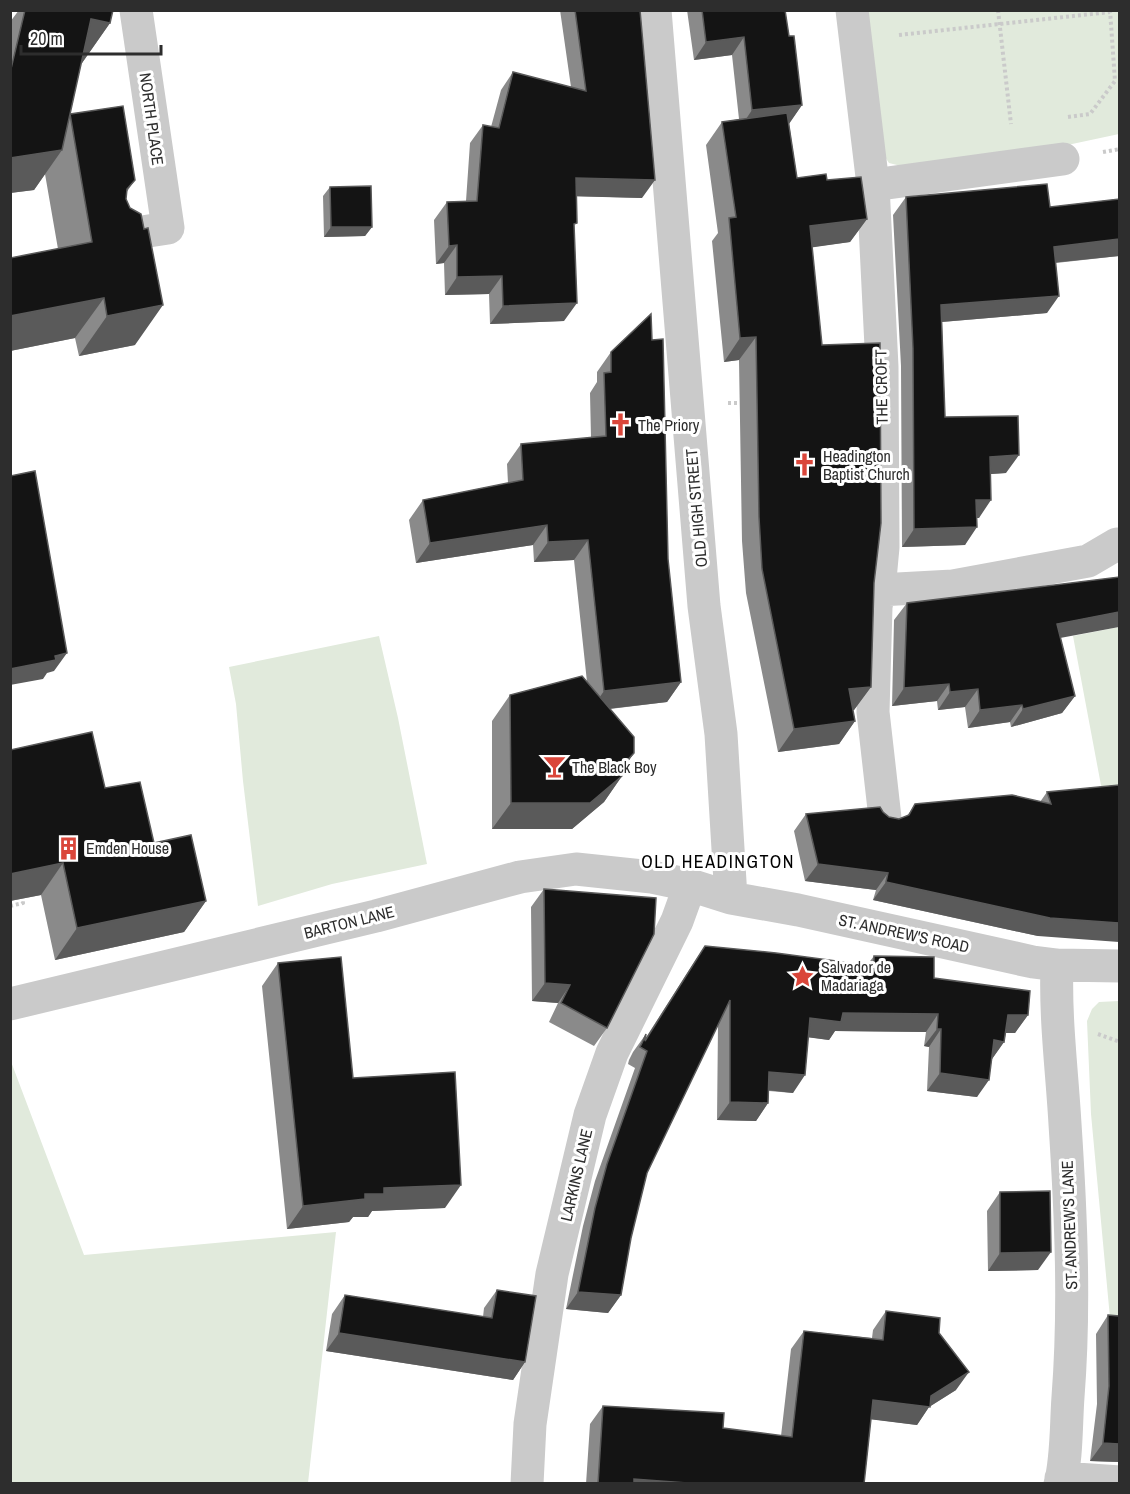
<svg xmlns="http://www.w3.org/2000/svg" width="1130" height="1494" font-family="'Archivo Narrow',sans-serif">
	<rect width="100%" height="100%" fill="#fff"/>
	<path fill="#e1eadc" d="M865,11H1119V134L1030,153L905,167L889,163L881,151Z
		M1119,627V860H1115L1073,636Z
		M379,636L398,718L427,864L332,884L258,906L243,781L236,704L229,667Z
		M1119,1001V1320L1110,1318L1091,1114L1087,1021L1092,1009L1099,1002Z
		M10,1059L84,1255L336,1232L308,1483H11Z"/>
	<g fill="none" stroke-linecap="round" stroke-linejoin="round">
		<path stroke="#cacaca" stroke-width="4" stroke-dasharray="3 3" stroke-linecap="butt" d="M998,10L1011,124
			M899,35L1110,12
			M1068,117L1090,114L1115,81L1110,10
			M1103,152L1120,149
			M728,403H740
			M10,906L23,903L22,899
			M1098,1034L1120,1042"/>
		<path stroke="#cacaca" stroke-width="33" d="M655,10L704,606L721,734L731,898
			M852,10L873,185L882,367L883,547L879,590L953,586L1088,561L1117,544
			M873,185L1063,159
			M116,236L168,228L136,10
			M879,590L876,607L873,712L885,818
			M1057,965C1055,1019 1062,1071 1065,1124C1071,1215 1075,1307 1068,1397C1066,1423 1067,1460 1060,1484
			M10,1004L376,916L520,877L576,869L652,877L690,885L731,898L798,910L1033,962L1057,965L1120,966
			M1061,1478L1120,1482
			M527,1484L530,1424L552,1274L590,1115L612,1053L677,921L690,885"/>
	</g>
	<path fill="#8a8a8a" d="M19,10H113L110,23L82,63H81L70,114L135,180L126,193V199L135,345L79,356L75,338L10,351V258L58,249L45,174L34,190L10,193V22Z
		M560,10H640L642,198L576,196L574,228L564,321L490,324L489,294L445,295L444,263L436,264L434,220L447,202L466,201L470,143L483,125L491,127L501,90L513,72L571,87Z
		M687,10H785L789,36L802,105L789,123L797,178L827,180L867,219L850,242L812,247L822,345L874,583L871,687L854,710H853L855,721L839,744L778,752L746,593L742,541L739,360L724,362L712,241L718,233L706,145L722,122L739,119L732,55L694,60Z
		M330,187L372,227L365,236L324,237L323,196Z
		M906,197L1050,207L1119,199V256L1056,263L1047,313L942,322L945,417L1006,473L990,474L979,518H977L965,545L902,547L901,366L893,215Z
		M652,340L668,559L681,682L667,702L610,709L634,753L622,770V776L604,802L572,829H492V721L510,695L587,682L574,560L534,562L533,545L416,563L409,520L423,500L508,483L507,464L521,444L591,438L590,393L597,382V372L611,352Z
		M907,603L1060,638L1075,696L1062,713L1011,727L1010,722L968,728L965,707L938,710L937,701L892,706L894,620Z
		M10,750L154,843L206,901L184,932L55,960L41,895L10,901Z
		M1119,785L1038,936L873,900L876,890L805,881L794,831L806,814L883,812L889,817L899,819L907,816L915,804L1040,802L1047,792Z
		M544,889L607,1028L594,1046L549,1022L558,1003L532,1001L531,907Z
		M705,946L867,965L874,956L934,978L1028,1015L1015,1033H1006L1004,1042L992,1059L977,1097L927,1091L929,1047L924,1046L926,1032L835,1031L829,1040L808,1037L793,1093L769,1091L768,1103L756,1121L717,1120L718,1025L647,1173L631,1238L621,1295L608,1313L566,1309L583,1226L595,1181L635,1068L628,1064L629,1060L633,1052L646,1034L645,1039L693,964Z
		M278,963L353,1078L445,1208L372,1211L368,1217H353L349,1222L287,1229L262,986Z
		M1000,1192L1038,1270L988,1271L987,1211Z
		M497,1290L525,1362L513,1380L326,1351L332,1314L345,1295L483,1317L484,1308Z
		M886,1311L939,1333L956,1390L929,1407L917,1425L871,1419L864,1484H586L590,1424L603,1406L723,1428L781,1436L791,1349L804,1331L872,1338L873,1330Z
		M1108,1315L1119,1462L1090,1461L1097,1404L1096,1334Z"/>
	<path fill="#5a5a5a" d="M91,19L110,23L82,63L63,59Z
		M744,37L732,55L694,60L706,42Z
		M802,105L789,124L740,128L752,110Z
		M62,150L34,190L10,193V158Z
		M576,178L655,180L642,198L563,196Z
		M867,219L850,242L794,250L810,226Z
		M331,227H372L365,236L324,237Z
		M1119,239V256L1041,264L1054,247Z
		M457,245L444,263L436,264L449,246Z
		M502,276L489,294L445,295L457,277Z
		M1059,296L1047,313L929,323L941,305Z
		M104,298L75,338L10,351V316Z
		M577,303L564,321L490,324L503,306Z
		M163,305L135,345L79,356L107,316Z
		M756,337L739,360L724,362L740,338Z
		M1019,455L1006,473L977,475L990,457Z
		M976,500H991L979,518H964Z
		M547,525L533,545L416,563L430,543Z
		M977,527L965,545L902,547L914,529Z
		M588,540L574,560L534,562L548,542Z
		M1119,612V627L1044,641L1057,624Z
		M67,653L54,671L47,673L43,679L10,685V669Z
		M681,682L667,702L590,711L604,691Z
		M949,684L937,701L892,706L904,688Z
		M871,687L854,710L832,712L849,689Z
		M978,689L965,707L938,710L950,692Z
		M1075,696L1062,713L1011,727L1023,709Z
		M1022,705L1010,722L968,728L980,710Z
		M855,721L839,744L778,752L794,729Z
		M634,753L616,779L622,776L604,802L572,829H492L511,803L623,765Z
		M63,863L41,895L10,901V874Z
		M818,864L888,873L876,890L805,881Z
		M886,882L1119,923V942L1038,936L873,900Z
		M206,901L184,932L55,960L77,928Z
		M545,983L570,985L558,1003L532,1001Z
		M843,1013L938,1014L926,1032L835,1031L829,1040L798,1036L810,1018Z
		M1008,1015H1028L1015,1033H996Z
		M937,1029H941L929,1047L924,1046Z
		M994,1040L1004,1042L992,1059Z
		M769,1072L805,1075L793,1093L757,1089Z
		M940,1073L989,1080L977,1097L927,1091Z
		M730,1102L768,1103L756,1121L717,1120Z
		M461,1185L445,1208L372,1211L368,1217H353L349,1222L287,1229L303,1206L365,1194L384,1188Z
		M1051,1252L1038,1270L988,1271L1000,1253Z
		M578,1292L621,1295L608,1313L566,1309Z
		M339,1333L525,1362L513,1380L326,1351Z
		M969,1372L956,1390L929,1407L917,1425L860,1418L873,1400L931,1396Z
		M1103,1443L1119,1444V1462L1090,1461Z
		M634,1479L701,1484H631Z"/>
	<path fill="#141414" stroke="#5a5a5a" stroke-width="1.5" d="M25,10H113L110,23L91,19L70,114L123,106L135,180L127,189L126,199L130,208L141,214L144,229L148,228L163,305L107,316L104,298L10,316V258L92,242L70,114L62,150L10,158V73Z
		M575,10H640L655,180L576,178L577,223L574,224L577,303L503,306L502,276L457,277V245L449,246L447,202L477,201L483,125L499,128L513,72L586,91Z
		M702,10H785L789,36H794L802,105L752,110L744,37L706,42Z
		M787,113L797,178L826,174L827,180L861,177L867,219L810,226L822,345L880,343L881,523L874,583L871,687L849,689L855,721L794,729L762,569L759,517L756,337L740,338L729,218L736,217L722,122Z
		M1047,184L1050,207L1119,199V239L1054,247L1059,296L941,305L945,417L1018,416L1019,455L990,457L991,500H976L977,527L914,529L913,348L906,197Z
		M371,186L372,227H331L330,187Z
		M651,314L652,340L663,339L668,559L681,682L604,691L588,540L548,542L547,525L430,543L423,500L523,480L521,444L606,436L604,373L611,372V352Z
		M35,471L67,653L55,656L56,660L10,669V476Z
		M1119,577V612L1057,624L1075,696L1023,709L1022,705L980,710L978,689L950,692L949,684L904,688L907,603Z
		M582,676L634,737V753L623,765L622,776L590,803H511L510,695Z
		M92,732L105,788L140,782L154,843L191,835L206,901L77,928L63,863L10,874V750Z
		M1119,785V923L1050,918L886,882L888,873L818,864L806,814L880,807L883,812L889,817L899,819L909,815L915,804L1012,795L1051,804L1047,792Z
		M544,889L656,898L654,934L607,1028L561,1003L570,985L545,983Z
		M705,946L776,953L874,966V956L934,957V978L1030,991L1028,1015H1008L1004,1042L994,1040L989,1080L940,1073L941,1029H937L938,1014L843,1013L841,1022L810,1018L805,1075L769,1072L768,1103L730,1102V1000L647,1173L631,1238L621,1295L578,1292L595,1208L607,1164L647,1051L640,1047L642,1043L646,1034L645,1041Z
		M341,957L353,1078L455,1072L461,1185L384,1188V1194H365V1199L303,1206L278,963Z
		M1050,1191L1051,1252L1000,1253V1192Z
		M497,1290L536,1296L525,1362L339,1333L345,1295L492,1318Z
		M886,1311L940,1318L939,1333L969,1372L931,1396L930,1407L873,1400L864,1484H701L634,1479V1484H598L603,1406L724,1413L723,1428L792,1437L804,1331L883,1340Z
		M1108,1315L1119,1316V1444L1103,1443L1109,1386Z"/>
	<defs>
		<symbol id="church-bare" viewBox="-9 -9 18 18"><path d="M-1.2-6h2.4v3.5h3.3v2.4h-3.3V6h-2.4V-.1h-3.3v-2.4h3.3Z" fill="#da463a" stroke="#fff" stroke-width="2.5" paint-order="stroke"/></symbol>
		<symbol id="bar-bare" viewBox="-9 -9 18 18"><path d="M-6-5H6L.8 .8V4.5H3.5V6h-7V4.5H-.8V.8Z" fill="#da463a" stroke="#fff" stroke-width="2.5" paint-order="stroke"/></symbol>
		<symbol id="building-bare" viewBox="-9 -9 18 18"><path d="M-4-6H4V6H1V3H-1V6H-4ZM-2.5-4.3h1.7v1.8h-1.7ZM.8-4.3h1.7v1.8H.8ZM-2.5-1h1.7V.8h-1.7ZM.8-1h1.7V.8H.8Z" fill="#da463a" stroke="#fff" stroke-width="2.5" paint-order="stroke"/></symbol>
		<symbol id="sight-bare" viewBox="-9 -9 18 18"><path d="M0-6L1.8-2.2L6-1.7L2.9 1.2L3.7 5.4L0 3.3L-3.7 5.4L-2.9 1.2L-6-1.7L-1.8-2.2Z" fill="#da463a" stroke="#fff" stroke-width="2.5" paint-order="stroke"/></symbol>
	</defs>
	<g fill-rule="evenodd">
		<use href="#church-bare" x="604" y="408" width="33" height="33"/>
		<use href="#church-bare" x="788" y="448" width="33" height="33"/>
		<use href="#bar-bare" x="538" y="750" width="33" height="33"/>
		<use href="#building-bare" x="52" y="832" width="33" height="33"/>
		<use href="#sight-bare" x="786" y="960" width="33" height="33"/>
	</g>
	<g text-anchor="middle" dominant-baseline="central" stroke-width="6" stroke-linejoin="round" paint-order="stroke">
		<g font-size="16" fill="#2d2d2d" stroke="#fff">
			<text transform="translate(152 119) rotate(82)">NORTH PLACE</text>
			<text transform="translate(881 387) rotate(-91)">THE CROFT</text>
			<text transform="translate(696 508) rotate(-95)">OLD HIGH STREET</text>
			<text transform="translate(349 922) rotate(-14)">BARTON LANE</text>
			<text transform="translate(904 933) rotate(12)">ST. ANDREW'S ROAD</text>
			<text transform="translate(576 1175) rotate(-77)">LARKINS LANE</text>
			<text transform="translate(1069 1225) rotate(-92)">ST. ANDREW'S LANE</text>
		</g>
		<g font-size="16" fill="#2d2d2d" stroke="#fff" text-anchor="start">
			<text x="638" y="425">The Priory</text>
			<text x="823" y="456">Headington<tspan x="823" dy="18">Baptist Church</tspan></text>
			<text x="572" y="767">The Black Boy</text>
			<text x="86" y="848">Emden House</text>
			<text x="821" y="967">Salvador de<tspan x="821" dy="18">Madariaga</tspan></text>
		</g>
		<g font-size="18" letter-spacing="1.5" fill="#000" stroke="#fff">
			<text x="718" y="861">OLD HEADINGTON</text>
		</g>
	</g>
	<rect width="1130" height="1494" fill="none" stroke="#2d2d2d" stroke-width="24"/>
	<path d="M21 45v9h140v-9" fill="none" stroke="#2d2d2d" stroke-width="3"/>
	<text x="30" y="45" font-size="18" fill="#2d2d2d" stroke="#ffffff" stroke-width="4.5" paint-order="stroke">20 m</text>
</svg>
